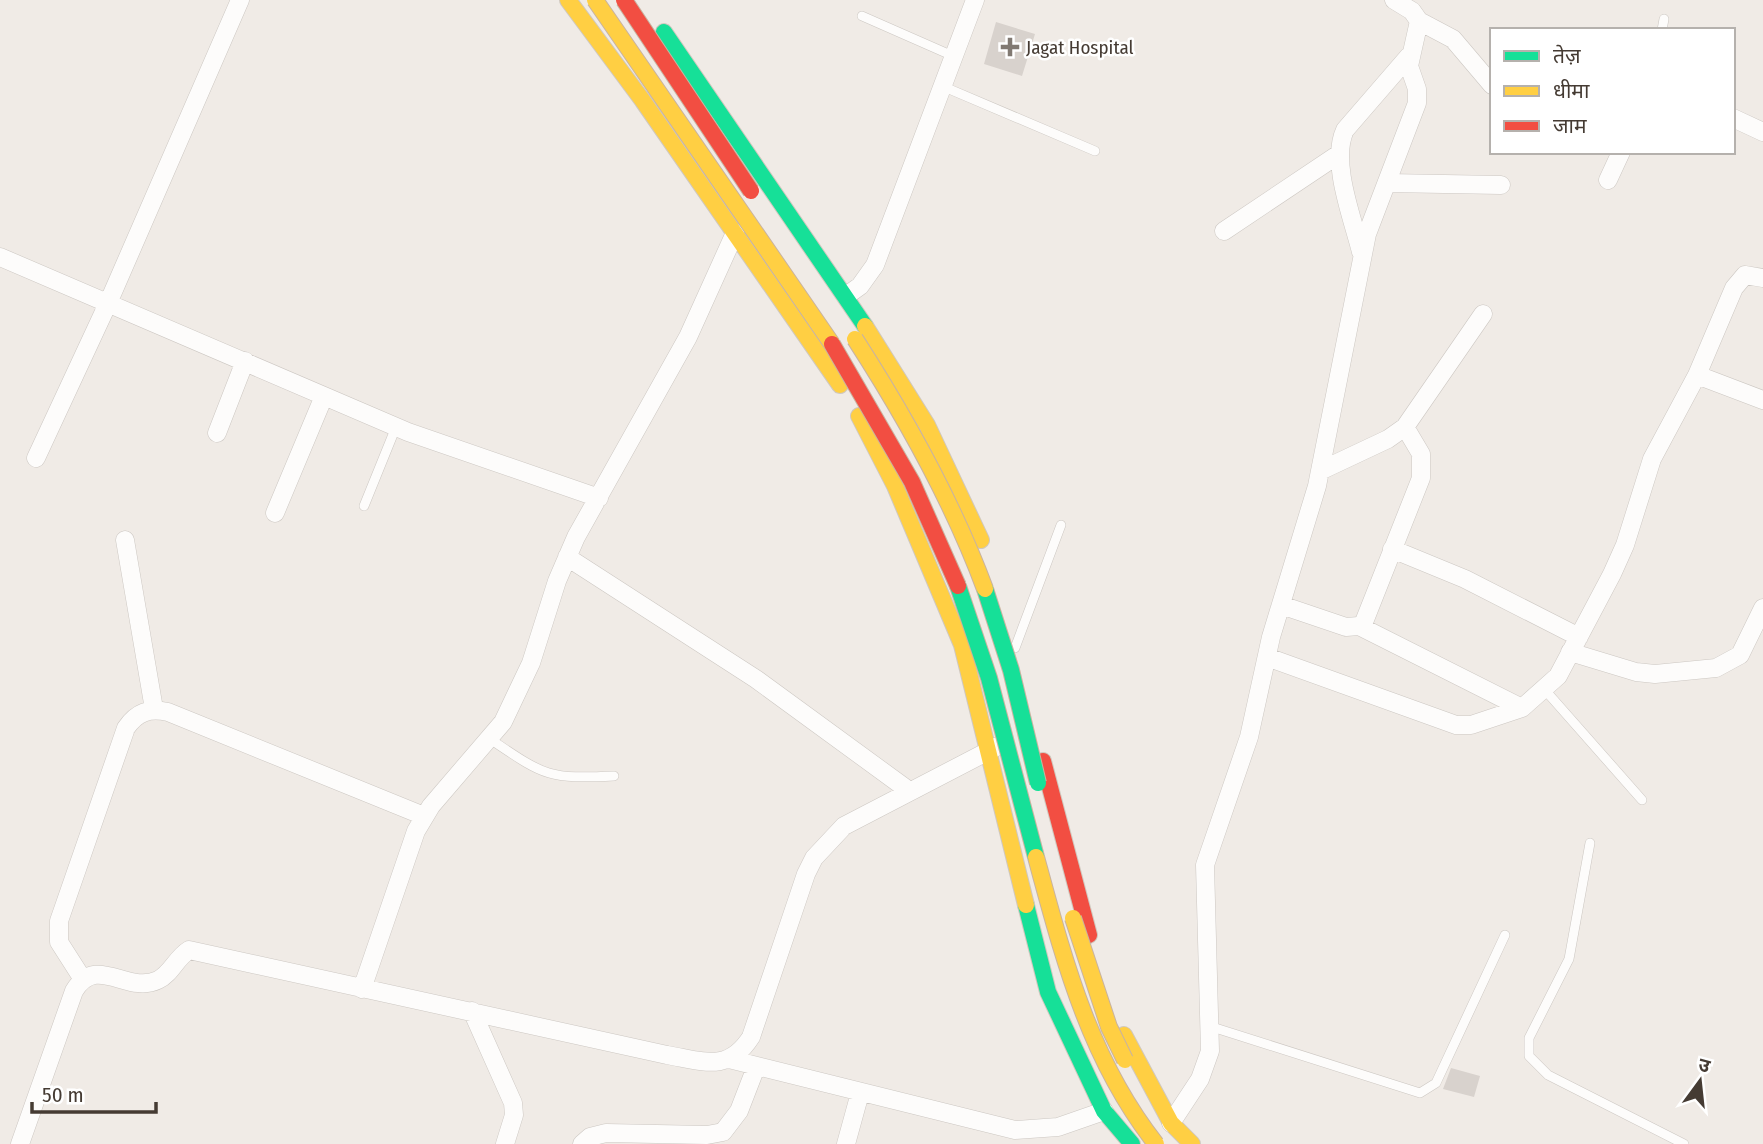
<svg xmlns="http://www.w3.org/2000/svg" width="1763" height="1144" font-family="'Fira Sans Condensed','Noto Sans Devanagari',sans-serif">
	<rect width="100%" height="100%" fill="#f0ebe6"/>
	<path fill="#d8d2cd" d="M996,22L1035,34L1022,76L984,64Z
		M1451,1068L1480,1076L1474,1097L1443,1089Z"/>
	<g fill="none" stroke-linecap="round" stroke-linejoin="round">
		<defs>
			<path id="lane" d="M862,16L953,56
				M1662,30L1664,19
				M942,86L1095,151
				M364,506L396,427
				M1015,648L1061,525
				M1545,690L1642,800
				M490,739C545,776 547,779 614,776
				M1590,843L1569,959L1529,1038V1056L1548,1075L1684,1144
				M1209,1026L1420,1093L1436,1083L1505,935"/>
			<path id="street" d="M1419,21L1453,39L1492,85
				M1733,118L1763,132
				M1608,180L1621,152
				M1387,183L1501,185
				M1224,231L1339,154
				M1361,252C1353,219 1330,162 1345,130L1409,56
				M0,257L408,432L599,498
				M846,296L860,286L875,265L975,0
				M1697,375L1763,400
				M217,433L245,361
				M36,458L109,301L240,0
				M1320,471L1388,439L1405,427L1483,314
				M275,513L324,396
				M125,540L154,709
				M1392,549L1465,579L1579,637
				M567,557L756,679L908,790
				M1281,605L1346,627L1359,626L1364,622L1421,478V454L1405,427
				M1359,626L1522,708
				M1570,652L1636,672L1655,674L1716,668L1740,655L1763,608
				M1267,657L1456,725H1471L1522,708L1558,676L1612,574L1625,545L1652,459L1697,375L1734,288L1745,275L1763,278
				M82,978L59,942V921L126,728C137,712 149,708 168,712L424,816
				M362,989L416,831L431,806L503,722L531,663L557,581L576,537L688,337L735,233
				M472,1011L513,1103L514,1115L505,1144
				M729,1059L1015,1130L1058,1127L1104,1111
				M1171,1123L1200,1079L1210,1051L1205,865L1249,737L1271,637L1317,486L1367,234L1417,103V89L1409,66L1419,21L1412,11L1394,0
				M20,1144L74,991C97,953 127,995 158,980C171,974 176,958 189,950L667,1055C703,1061 728,1073 751,1037L806,874L814,858L844,826L998,746
				M582,1144L590,1137L606,1133L707,1135L723,1132L739,1111L756,1067
				M846,1144L860,1093"/>
			<path id="fast" d="M664,32L865,326
				M1026,905L1048,992L1104,1111L1132,1144"/>
			<path id="slow" d="M568,0L643,101L840,385
				M865,326L927,425L981,540
				M859,416L895,486L962,645L1026,905
				M1124,1035L1171,1123L1192,1144"/>
			<path id="jam" d="M1043,761L1089,935"/>
		</defs>
		<use href="#lane" stroke="#ccc7c2" stroke-width="10"/>
		<use href="#street" stroke="#ccc7c2" stroke-width="19"/>
		<use href="#fast" stroke="#d0c8be" stroke-width="18"/>
		<use href="#slow" stroke="#d0c8be" stroke-width="18"/>
		<use href="#jam" stroke="#d0c8be" stroke-width="18"/>
		<use href="#lane" stroke="#fdfcfb" stroke-width="9"/>
		<use href="#street" stroke="#fdfcfb" stroke-width="18"/>
		<use href="#fast" stroke="#16e098" stroke-width="16"/>
		<use href="#slow" stroke="#ffcf43" stroke-width="16"/>
		<use href="#jam" stroke="#f24e42" stroke-width="16"/>
		<defs>
			<path id="fast-bridge" d="M958,586L989,678L1036,857
				M985,589L1011,670L1038,783"/>
			<path id="slow-bridge" d="M595,0L832,344
				M855,339C906,418 952,500 985,589
				M1036,857C1064,960 1089,1059 1156,1144
				M1073,918L1109,1027L1125,1060"/>
			<path id="jam-bridge" d="M624,0L751,191
				M832,344L912,482L958,586"/>
		</defs>
		<use href="#fast-bridge" stroke="#c9b3a0" stroke-width="18" stroke-linecap="butt"/>
		<use href="#slow-bridge" stroke="#c9b3a0" stroke-width="18" stroke-linecap="butt"/>
		<use href="#jam-bridge" stroke="#c9b3a0" stroke-width="18" stroke-linecap="butt"/>
		<use href="#fast-bridge" stroke="#16e098" stroke-width="16"/>
		<use href="#slow-bridge" stroke="#ffcf43" stroke-width="16"/>
		<use href="#jam-bridge" stroke="#f24e42" stroke-width="16"/>
	</g>
	<path fill="#817972" stroke="#fff" stroke-width="2.5" d="M1006.5 36.5h7v7h7v7h-7v7h-7v-7h-7v-7h7z"/>
	<g text-anchor="middle" dominant-baseline="central" stroke-width="5" stroke-linejoin="round" paint-order="stroke">
		<g font-size="19" fill="#453b33" stroke="#fff" text-anchor="start">
			<text x="1026" y="47">Jagat Hospital</text>
		</g>
	</g>
	<rect x="1490" y="28" width="245" height="126" fill="#ffffff" stroke="#b5b1ad" stroke-width="2"/>
	<rect x="1504" y="51" width="35" height="10" fill="#16e098" stroke="#b5b1ad" stroke-width="2"/>
	<text x="1553" y="63" font-size="21" fill="#453b33">तेज़</text>
	<rect x="1504" y="86" width="35" height="10" fill="#ffcf43" stroke="#b5b1ad" stroke-width="2"/>
	<text x="1553" y="98" font-size="21" fill="#453b33">धीमा</text>
	<rect x="1504" y="121" width="35" height="10" fill="#f24e42" stroke="#b5b1ad" stroke-width="2"/>
	<text x="1553" y="133" font-size="21" fill="#453b33">जाम</text>
	<g transform="translate(1700 1081) rotate(15)" stroke="#ffffff" stroke-width="5" paint-order="stroke">
	<path d="M0-5L12 26L0 18L-12 26Z" fill="#453b33"/>
	<text y="-10" font-size="19" font-weight="bold" text-anchor="middle" fill="#453b33">उ</text>
	</g>
	<path d="M32 1102v10h124v-10" fill="none" stroke="#453b33" stroke-width="3.5"/>
	<text x="42" y="1102" font-size="21" fill="#453b33" stroke="#ffffff" stroke-width="5" paint-order="stroke">50 m</text>
</svg>
